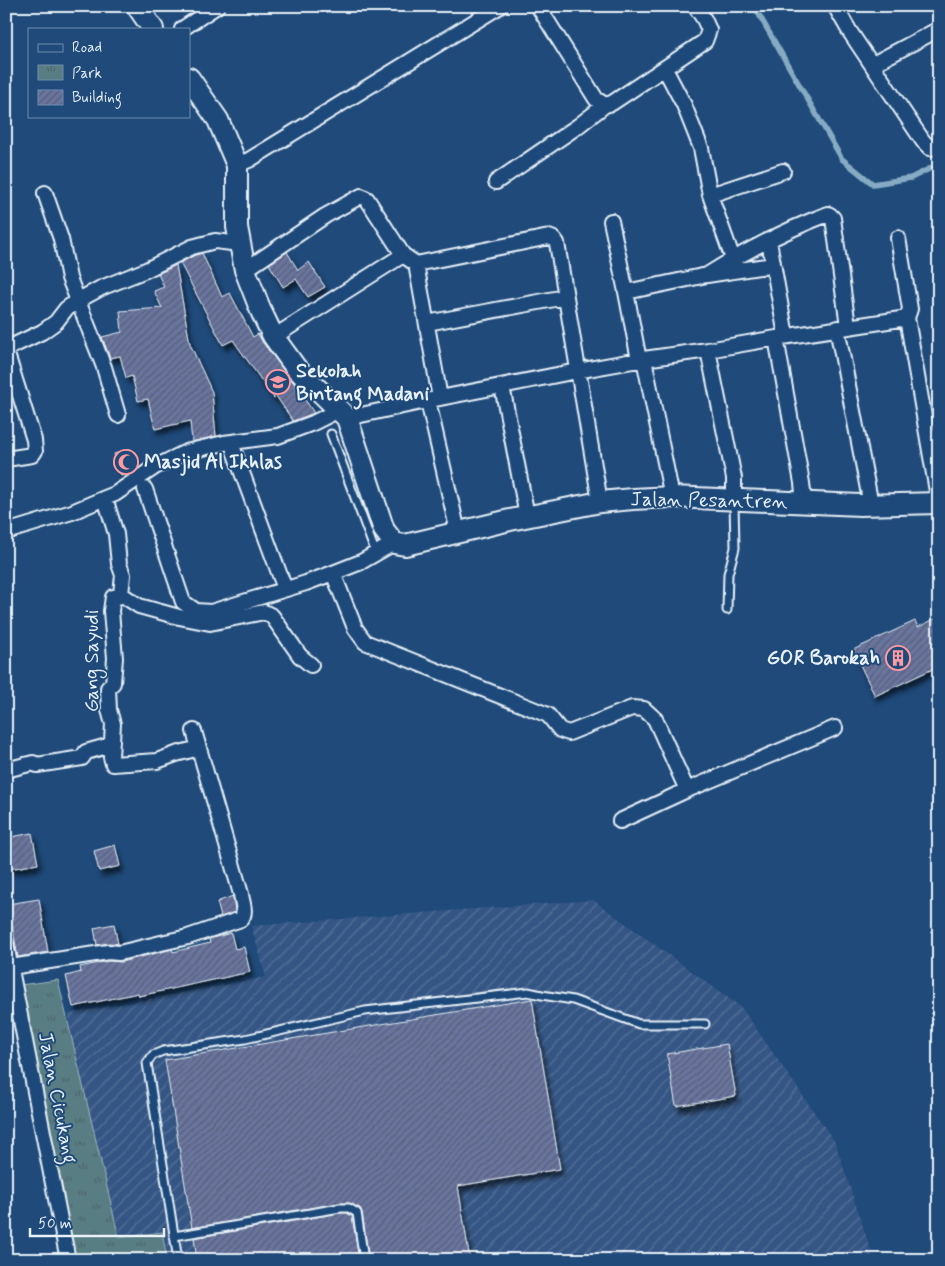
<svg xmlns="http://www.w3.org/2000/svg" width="945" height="1266" font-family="Mynerve,sans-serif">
	<defs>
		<pattern id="industrial-furrows" width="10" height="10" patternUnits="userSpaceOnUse" patternTransform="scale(1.25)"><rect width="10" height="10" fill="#355785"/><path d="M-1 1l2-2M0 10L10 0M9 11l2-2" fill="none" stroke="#527097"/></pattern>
		<pattern id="park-tufts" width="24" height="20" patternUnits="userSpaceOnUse" patternTransform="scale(1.25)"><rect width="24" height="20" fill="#587d83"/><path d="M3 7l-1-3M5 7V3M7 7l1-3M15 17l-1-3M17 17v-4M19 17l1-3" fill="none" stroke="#506569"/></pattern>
		<pattern id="building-hatch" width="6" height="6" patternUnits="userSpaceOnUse" patternTransform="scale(1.25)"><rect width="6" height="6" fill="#69749e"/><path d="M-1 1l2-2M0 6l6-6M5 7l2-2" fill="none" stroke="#596078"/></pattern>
		<filter id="shadow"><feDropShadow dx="3" dy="5.5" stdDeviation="2.5" flood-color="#0009"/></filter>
	</defs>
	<rect width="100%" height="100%" fill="#1f4a7a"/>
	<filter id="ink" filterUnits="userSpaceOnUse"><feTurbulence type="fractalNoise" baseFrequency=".02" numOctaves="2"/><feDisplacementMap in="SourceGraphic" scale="10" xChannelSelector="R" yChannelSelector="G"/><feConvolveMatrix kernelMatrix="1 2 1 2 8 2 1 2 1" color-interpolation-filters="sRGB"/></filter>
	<g filter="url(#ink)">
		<path fill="url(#industrial-furrows)" d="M593,900L741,1007L835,1142L874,1260H75L86,1114L68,1014L266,977L251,926Z"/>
		<path fill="url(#park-tufts)" stroke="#a0b7be" d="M58,980L119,1238L162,1232L167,1260H72L12,986Z"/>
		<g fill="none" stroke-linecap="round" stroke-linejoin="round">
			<path stroke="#86abc3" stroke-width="5.5" d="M754,6L842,159L873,184L911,178L939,164"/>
		</g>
		<path fill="url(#building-hatch)" stroke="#e8f1f8" filter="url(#shadow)" d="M287,252L298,270L309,262L325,287L308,297L296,279L283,287L269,264Z
			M202,253L222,297L230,293L253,337L258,334L263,343L291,379L314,413L293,421L276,396L274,398L233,340L223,345L180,263L195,255Z
			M176,265L190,344L212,392L216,436L192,442L190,421L155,429L148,399L138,401L132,376L126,378L120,356L110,358L102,337L122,332L120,311L162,308L154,291L164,287L158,274Z
			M131,449L138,468L132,472L121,476L114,454Z
			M939,617V666L875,696L853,650L915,621L918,627Z
			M32,833L38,864L9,869L6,857V838Z
			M115,845L120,866L99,871L94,851Z
			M233,896L235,912L221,917L217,902Z
			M39,899L48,952L18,957L8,904Z
			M114,924L118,944L109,943L97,945L94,928Z
			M231,933L235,949L244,947L250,972L139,996L138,993L73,1007L66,976L81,972L80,967L108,961L121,962L172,949L173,952L210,943L209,939Z
			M532,999L560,1169L458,1186L470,1260H369L362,1212L360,1208L349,1203H339L192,1228L165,1060Z
			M727,1044L736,1096L676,1106L667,1054Z
			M340,1213H347L352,1216L359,1260H197L194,1238Z"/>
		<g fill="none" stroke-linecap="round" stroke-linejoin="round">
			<defs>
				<path id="lane" d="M331,434L376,554
					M727,610L728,574L735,548L734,502
					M174,1236L340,1208H349L357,1213L364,1260
					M178,1260L147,1063L153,1055L163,1051L245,1039L365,1011L528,992L542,995L573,1000L639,1024H705"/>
				<path id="street" d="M538,6L596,99L605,105L612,103L705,41L709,30L704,19L695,6
					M835,6L850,32L923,141L930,148L939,147
					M182,29L217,6
					M873,64L939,29
					M665,69L684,105L701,148L710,195L733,259
					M237,165L249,160L500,6
					M496,182L578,126L605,105
					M45,193L61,239L69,278L104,367L118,415
					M710,195L783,171
					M611,221L626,292L639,360
					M898,238L910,309L907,318
					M769,241L786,336
					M416,264L549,237L554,239L557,243L600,502
					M245,270L325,216L361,196L367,199L403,255L416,264L440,398
					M707,275C745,251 786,230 828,214L830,215L833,218L848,326
					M626,292L707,275L773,265
					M907,318L939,503
					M427,323L565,297
					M837,328L871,505
					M273,336L283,331L403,255
					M776,338L802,483L804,502
					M6,349L42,332L56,322L66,309L77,301L101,288L146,270L192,247L215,241L240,244
					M708,350L734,478V500
					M6,351L34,440L35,451L32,455L6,459
					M644,359L672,497
					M502,386L527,516
					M428,401L458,532
					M347,418L440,398L577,371L644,359L708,350L776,338L907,318
					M234,451L285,589
					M145,489L183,602L196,611L211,612L306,583L333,573L361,562L394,543
					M105,498L116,534L119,564L123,575L121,594L118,597H113L111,611L115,658L113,683L108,688L109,710L113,724L111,757L113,764L157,761L176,754L199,748
					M6,532L72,512L105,498L115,494L155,467L186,452L224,443L278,436L313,423L339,410
					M333,573L355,628L365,642L548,715L560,730L569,733L632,708L644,709L655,719L687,790
					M121,594L139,606L179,617L210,623L264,612L272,616L300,656L311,665
					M6,770L33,763L37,765L82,758L86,752L107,746L111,743
					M620,821L687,790L835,728
					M6,944L68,1260
					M11,967L108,952L119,953L161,943L188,937L241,919C247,912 242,903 241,894L194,731"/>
				<path id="secondary" d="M137,6L153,29
					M189,78L218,120L237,165V227L245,270L261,311L273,336L296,368L347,418L384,530L394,543L405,545L510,520L600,502L633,499L672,497L860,505L939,503"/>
			</defs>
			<use href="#lane" stroke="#e8f1f8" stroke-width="11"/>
			<use href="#street" stroke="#e8f1f8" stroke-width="18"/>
			<use href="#secondary" stroke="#e8f1f8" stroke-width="24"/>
			<use href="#lane" stroke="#1f4a7a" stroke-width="7"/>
			<use href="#street" stroke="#1f4a7a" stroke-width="14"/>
			<use href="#secondary" stroke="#1f4a7a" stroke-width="20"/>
		</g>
	</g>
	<defs>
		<symbol id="school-ring" viewBox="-11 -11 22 22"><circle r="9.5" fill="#1f4a7a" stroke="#ff9aa2" stroke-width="1.5"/><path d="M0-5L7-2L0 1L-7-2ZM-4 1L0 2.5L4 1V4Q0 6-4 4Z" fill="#ff9aa2"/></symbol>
		<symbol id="mosque-ring" viewBox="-11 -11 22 22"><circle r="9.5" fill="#1f4a7a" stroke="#ff9aa2" stroke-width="1.5"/><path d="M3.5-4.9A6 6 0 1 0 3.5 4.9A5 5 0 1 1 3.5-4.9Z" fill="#ff9aa2"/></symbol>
		<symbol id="building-ring" viewBox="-11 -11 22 22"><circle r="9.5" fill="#1f4a7a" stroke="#ff9aa2" stroke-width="1.5"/><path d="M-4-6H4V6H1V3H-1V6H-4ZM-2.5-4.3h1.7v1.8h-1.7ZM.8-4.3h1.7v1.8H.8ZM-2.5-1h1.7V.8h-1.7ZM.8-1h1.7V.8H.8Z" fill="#ff9aa2"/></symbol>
	</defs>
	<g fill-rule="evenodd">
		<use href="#school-ring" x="264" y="368" width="28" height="28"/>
		<use href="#mosque-ring" x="112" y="448" width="28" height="28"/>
		<use href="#building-ring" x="884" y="644" width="28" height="28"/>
	</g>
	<g text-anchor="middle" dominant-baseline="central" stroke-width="4" stroke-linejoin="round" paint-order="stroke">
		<g font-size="20" font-weight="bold" fill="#e8f1f8" stroke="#1f4a7a" text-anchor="start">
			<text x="296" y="371">Sekolah<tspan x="296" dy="23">Bintang Madani</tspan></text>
			<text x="144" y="462">Masjid Al Ikhlas</text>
			<text x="880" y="658" text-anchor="end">GOR Barokah</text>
		</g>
		<g font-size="20" fill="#e8f1f8" stroke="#1f4a7a">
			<text transform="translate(709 501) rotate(1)">Jalan Pesantren</text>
			<text transform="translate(92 661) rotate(-90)">Gang Sayudi</text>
			<text transform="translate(57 1098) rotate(79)">Jalan Cicukang</text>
		</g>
	</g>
	<rect width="945" height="1266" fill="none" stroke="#1f4a7a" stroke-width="25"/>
	<rect x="12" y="12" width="920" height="1241" fill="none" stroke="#e8f1f8" stroke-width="2" filter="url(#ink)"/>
	<rect x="28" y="28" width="162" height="90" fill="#1f4a7a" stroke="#6f8dac"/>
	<rect x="38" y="44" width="25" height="8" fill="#1f4a7a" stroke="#6f8dac"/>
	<text x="72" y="52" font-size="15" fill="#e8f1f8">Road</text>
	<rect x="38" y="65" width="25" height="15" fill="url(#park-tufts)" stroke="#6f8dac"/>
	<text x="72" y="78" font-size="15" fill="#e8f1f8">Park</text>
	<rect x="38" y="90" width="25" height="15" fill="url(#building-hatch)" stroke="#6f8dac"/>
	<text x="72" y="102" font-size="15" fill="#e8f1f8">Building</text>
	<path d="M30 1228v8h134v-8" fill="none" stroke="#e8f1f8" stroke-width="2.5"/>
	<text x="38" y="1228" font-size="15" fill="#e8f1f8" stroke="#1f4a7a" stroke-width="4" paint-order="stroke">50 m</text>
</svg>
